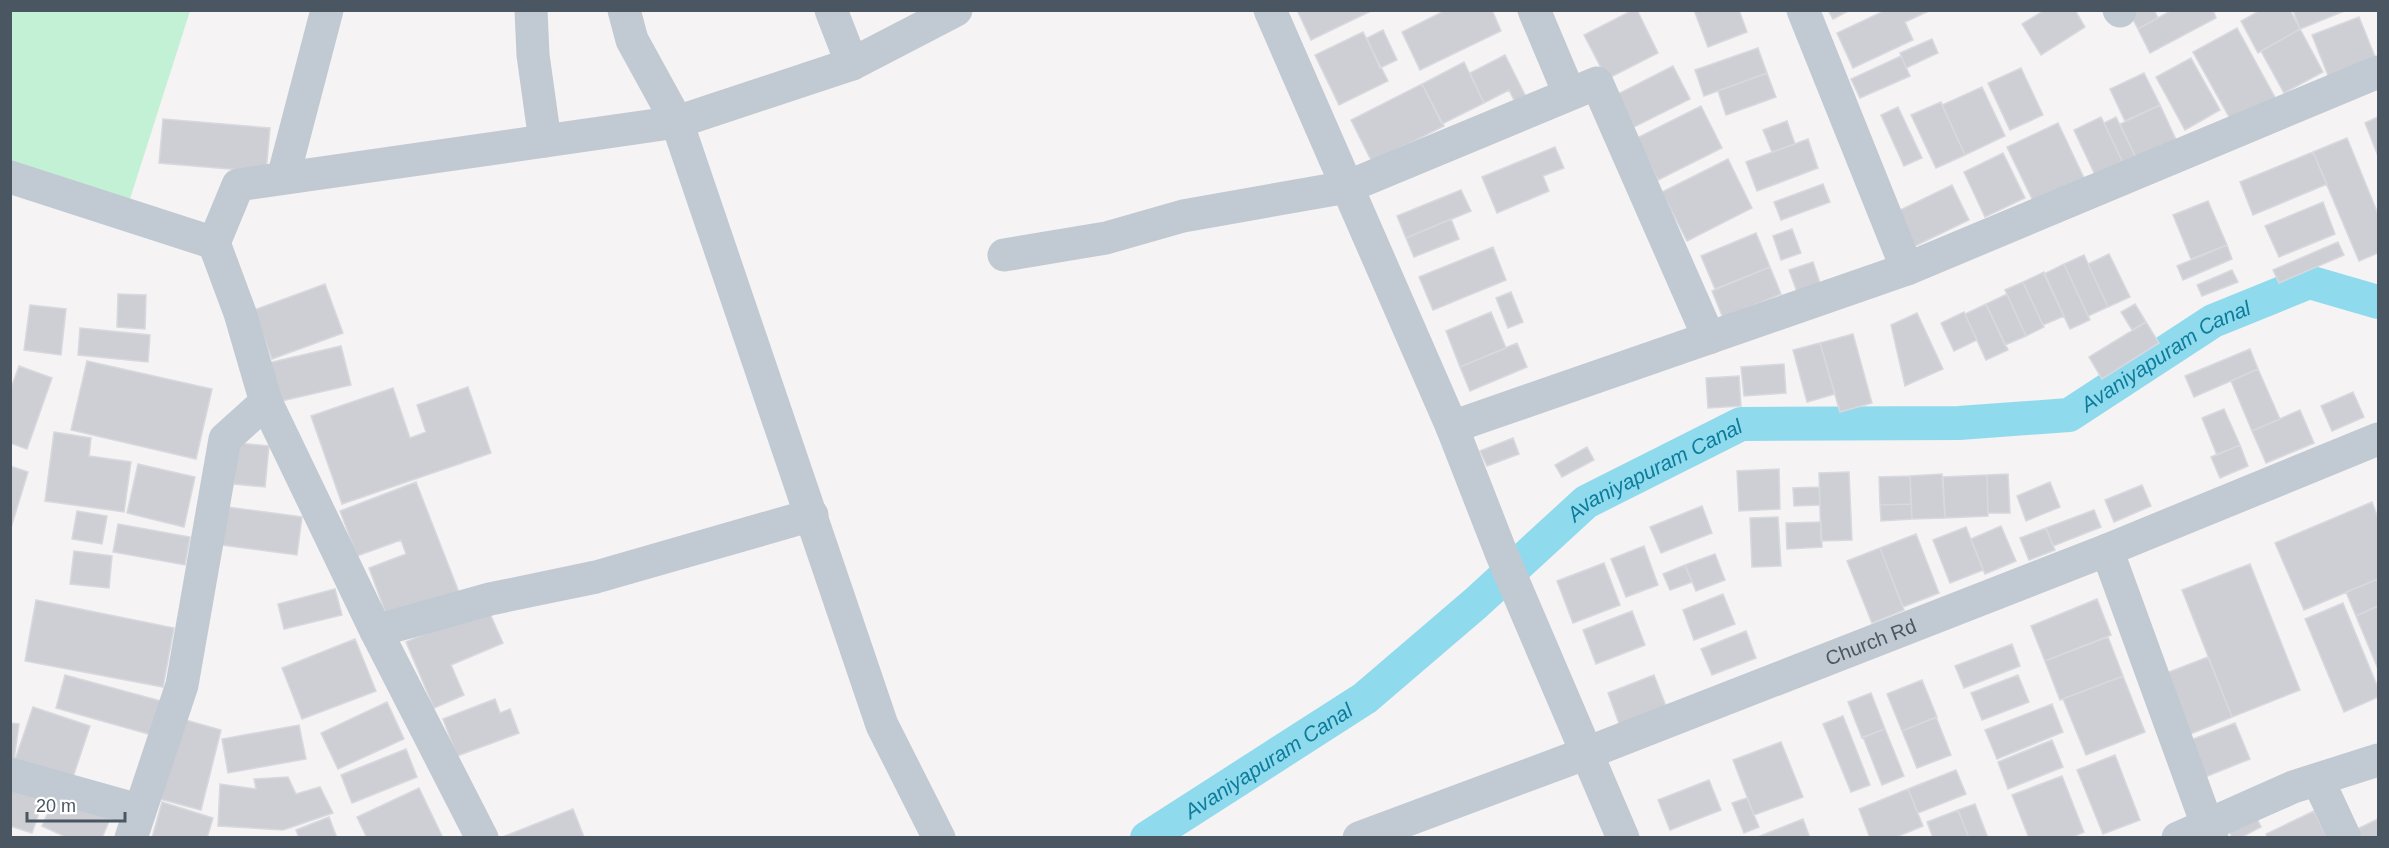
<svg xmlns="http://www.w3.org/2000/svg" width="2389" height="848" font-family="Helvetica,sans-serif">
	<rect width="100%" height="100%" fill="#f5f3f3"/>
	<path fill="#c3f1d5" d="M10,11H190L129,202L11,166Z"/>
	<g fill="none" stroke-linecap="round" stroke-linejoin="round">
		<path stroke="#90daee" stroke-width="34" id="s1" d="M1147,838L1365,698L1476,603L1586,502L1741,424L1959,423L2069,415L2213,321L2309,282L2378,302"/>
	</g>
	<path fill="#cdcfd5" stroke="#d7d9de" stroke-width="1.5" d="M1301,10H1373L1311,40L1298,12Z
		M1446,10H1492L1501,31L1420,70L1402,32Z
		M1633,10H1637L1658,53L1607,79L1584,35Z
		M1694,10H1739L1747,32L1708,47Z
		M1828,10H1850L1833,19Z
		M1886,10H1931L1905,22L1913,40L1853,68L1837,33Z
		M2045,10H2075L2085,27L2041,55L2022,24Z
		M2128,10H2154L2158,18L2138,29Z
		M2172,10H2213L2216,18L2150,53L2138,29Z
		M2261,10H2290L2300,29L2258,53L2241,21Z
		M2293,10H2347L2300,29Z
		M2359,17L2376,59L2329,78L2312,35Z
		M2237,28L2277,101L2233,124L2193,52Z
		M2300,29L2323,72L2284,93L2261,51Z
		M1383,30L1397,60L1380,68L1367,38Z
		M1363,32L1388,81L1339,105L1315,55Z
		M1932,39L1938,53L1906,68L1900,53Z
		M1758,48L1767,73L1704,96L1695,70Z
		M1505,55L1526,97L1515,102L1509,90L1484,103L1470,73Z
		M1901,56L1910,76L1860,98L1851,79Z
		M2191,58L2220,110L2185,130L2156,77Z
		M1464,62L1484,103L1442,124L1422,84Z
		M1673,66L1690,99L1634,127L1618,94Z
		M2021,68L2043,115L2010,130L1988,83Z
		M1767,73L1776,97L1726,115L1718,91Z
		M2144,73L2160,105L2125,121L2110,89Z
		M1422,84L1444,126L1372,162L1351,120Z
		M1982,87L2005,136L1965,155L1942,105Z
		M1941,102L1965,155L1936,168L1911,115Z
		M2160,105L2178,144L2138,162L2120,124Z
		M1701,106L1722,148L1658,180L1637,138Z
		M1898,107L1922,158L1904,166L1881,115Z
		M2101,117L2124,165L2097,179L2074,130Z
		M2116,117L2138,162L2126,169L2104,123Z
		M2378,117V156L2365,123Z
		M163,119L270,128L266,172L159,163Z
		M1787,121L1795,144L1772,152L1763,130Z
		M2058,123L2084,178L2034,203L2007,147Z
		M2347,138L2378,214V253L2359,261L2313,152Z
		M1808,139L1818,168L1757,191L1746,162Z
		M1555,147L1564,168L1543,176L1549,191L1497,213L1482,177Z
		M2313,152L2327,184L2253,215L2240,182Z
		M2003,153L2025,198L1985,217L1964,172Z
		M1728,159L1752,208L1687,241L1662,192Z
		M1823,184L1830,202L1781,220L1774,202Z
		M1952,185L1969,220L1913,247L1896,212Z
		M1461,190L1471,211L1406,238L1397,216Z
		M2208,201L2227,245L2191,259L2173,215Z
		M2323,202L2335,234L2279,257L2265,226Z
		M1451,219L1459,239L1414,257L1406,238Z
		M1792,229L1801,253L1781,260L1773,236Z
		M1756,233L1770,267L1715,289L1701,256Z
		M2338,242L2344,255L2279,283L2273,270Z
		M2227,245L2232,259L2183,280L2177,266Z
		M1493,247L1506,280L1433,310L1419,277Z
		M2109,254L2130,297L2108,307L2088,264Z
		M2084,255L2108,307L2088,316L2064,264Z
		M1813,262L1820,283L1797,292L1789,270Z
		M2064,264L2090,320L2070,329L2044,274Z
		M1770,267L1781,294L1723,318L1712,291Z
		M2232,270L2238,282L2202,296L2197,285Z
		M2044,272L2064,316L2043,325L2023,282Z
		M2023,282L2044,327L2026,336L2005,290Z
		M325,284L343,333L272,359L254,310Z
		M1511,292L1523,322L1508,328L1496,298Z
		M118,294L146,295L145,329L117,327Z
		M2007,294L2026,336L2005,345L1986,304Z
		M1986,304L2008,350L1986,360L1965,314Z
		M2135,304L2146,322L2132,330L2121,312Z
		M30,305L66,309L61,355L24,350Z
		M1491,312L1506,348L1460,367L1446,331Z
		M1964,312L1977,340L1954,351L1941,323Z
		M1917,313L1943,369L1905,386L1891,325Z
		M2146,322L2159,343L2102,379L2089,357Z
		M80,328L150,335L148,362L78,355Z
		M1853,334L1872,403L1840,412L1820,343Z
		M1517,343L1527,367L1470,391L1460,367Z
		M1820,343L1835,394L1807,402L1793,350Z
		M341,346L351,385L277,402L268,363Z
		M2250,349L2258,369L2194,397L2185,376Z
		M87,361L212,389L196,459L71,430Z
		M1784,364L1786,393L1744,396L1741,367Z
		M19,366L52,378L27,449L10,443V391Z
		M2258,369L2280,419L2252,431L2231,381Z
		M1739,376L1741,406L1708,408L1706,378Z
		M468,387L491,453L342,504L311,416L393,388L410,438L426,432L417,405Z
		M2353,392L2364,417L2332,431L2321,406Z
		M2224,409L2240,445L2217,455L2202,418Z
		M2300,410L2314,443L2266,463L2252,431Z
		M54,432L91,438L89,456L131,462L124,512L45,501Z
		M1513,438L1519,454L1487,466L1480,451Z
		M238,443L269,446L265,487L234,484Z
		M2240,445L2248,466L2220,478L2211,457Z
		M1587,447L1594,460L1562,477L1555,465Z
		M138,464L195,477L184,527L127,513Z
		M10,466L28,472L10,531Z
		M1779,469L1780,509L1739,511L1737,471Z
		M1849,472L1852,540L1821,541L1819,473Z
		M1942,474L1945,518L1912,519L1910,476Z
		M2008,474L2010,513H1988L1987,475Z
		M1987,475L1988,516L1945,518L1943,477Z
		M1910,476L1911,504L1880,505L1879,477Z
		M416,482L460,595L389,622L369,568L406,554L401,540L357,556L340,511Z
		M2050,482L2060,507L2026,521L2017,496Z
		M2142,485L2151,506L2114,522L2105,500Z
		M1819,487L1820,505L1794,506L1793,488Z
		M2372,502L2378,518V579L2304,610L2275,543Z
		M1911,504L1912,519L1881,521L1880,505Z
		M1702,506L1712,533L1661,553L1650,527Z
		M227,507L302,517L297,555L222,545Z
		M2094,510L2101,527L2053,546L2046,528Z
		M77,511L107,516L102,544L72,539Z
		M1778,517L1781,566L1752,567L1750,518Z
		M1821,522L1822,547L1787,549L1786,523Z
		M118,524L190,537L185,565L113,552Z
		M2001,526L2016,561L1985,574L1971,539Z
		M1966,527L1983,570L1950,583L1933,540Z
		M2046,528L2055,550L2029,560L2020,538Z
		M1916,534L1939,593L1903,607L1880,548Z
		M1644,546L1658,585L1626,597L1611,559Z
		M1880,548L1904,610L1872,623L1847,561Z
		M74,551L112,556L109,588L70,584Z
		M1715,554L1725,580L1696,591L1685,565Z
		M1604,563L1620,605L1573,623L1557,581Z
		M2250,564L2300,690L2232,717L2182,590Z
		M1685,565L1692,582L1670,590L1663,574Z
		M2378,579V606L2356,616L2346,592Z
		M335,589L342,615L284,629L278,604Z
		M1723,594L1735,624L1694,640L1683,610Z
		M2097,599L2111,635L2045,661L2031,626Z
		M36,600L174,628L163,687L25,661Z
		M2343,603L2378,688V697L2344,712L2305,619Z
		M2378,606V669L2356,616Z
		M487,607L503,643L451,665L464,695L434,708L406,642Z
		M1632,611L1645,645L1596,664L1583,630Z
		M1746,631L1756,658L1712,675L1701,649Z
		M2108,637L2123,676L2060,700L2045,661Z
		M355,639L376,691L302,719L282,668Z
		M2012,644L2020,666L1964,688L1955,666Z
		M2208,657L2232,717L2188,735L2164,674Z
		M65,675L161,701L152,735L56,708Z
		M1654,675L1671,719L1624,737L1608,693Z
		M2018,675L2029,702L1982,720L1971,693Z
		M2123,676L2145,732L2086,755L2063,699Z
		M1922,680L1937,717L1902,731L1887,694Z
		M1871,693L1885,729L1862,738L1848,702Z
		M495,699L500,713L510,709L519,733L457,756L443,719Z
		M387,702L404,739L338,769L321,733Z
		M2052,704L2063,732L1997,759L1985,730Z
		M33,707L90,726L71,783L14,763Z
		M1843,716L1870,785L1851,792L1823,724Z
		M1936,717L1951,755L1917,768L1902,731Z
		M182,719L221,730L201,810L156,798Z
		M10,723L19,724L14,760L10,759Z
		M2235,723L2250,759L2205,777L2191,740Z
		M299,725L306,759L228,773L222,739Z
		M1885,729L1904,776L1882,785L1863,737Z
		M2052,740L2063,767L2008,789L1998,762Z
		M1781,742L1803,797L1754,815L1733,760Z
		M406,749L417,777L352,803L341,775Z
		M2115,755L2140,820L2103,834L2077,770Z
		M1956,770L1966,794L1918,813L1908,789Z
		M2062,776L2084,832L2070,838H2029L2012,795Z
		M288,777L296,794L320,787L333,813L283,830L218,826L220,784L256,789L254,779Z
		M1709,780L1721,810L1670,830L1658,800Z
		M10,781L46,793L32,833L10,826Z
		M419,788L443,838H367L357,817Z
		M1908,789L1923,826L1894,838H1870L1859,809Z
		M55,795L110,819L102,838H68L42,826Z
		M1747,798L1759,827L1744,833L1732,803Z
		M162,802L213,818L207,838H152Z
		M1975,804L1988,838H1969L1958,810Z
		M573,809L584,837L500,838Z
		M1958,810L1969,838H1933L1927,822Z
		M2253,810L2261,827L2240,838H2232L2226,823Z
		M2314,811L2327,838H2268L2266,834Z
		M329,817L337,838H299L296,830Z
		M1803,819L1810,838H1755Z
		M2378,819V838H2362L2357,829Z"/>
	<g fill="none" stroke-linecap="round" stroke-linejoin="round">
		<g stroke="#c1cad2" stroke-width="33">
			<path d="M531,10L533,55L545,141"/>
			<path d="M624,10L632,40L677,122L882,725L939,838"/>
			<path d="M831,10L852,64"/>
			<path d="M1270,10L1452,427L1502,555L1623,838"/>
			<path d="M1534,10L1569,93"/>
			<path d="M1803,10L1907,269"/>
			<path d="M2119,10L2120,11"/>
			<path d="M10,177L214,243L238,185L677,122L852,64L956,10"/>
			<path d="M283,178L327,10"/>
			<path d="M1004,255L1106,238L1183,216L1347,187L1597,83L1709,338"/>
			<path d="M266,402L376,631L482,838"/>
			<path d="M1452,427L1907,269L2378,72"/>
			<path d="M2107,550L2212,838"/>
			<path d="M376,631L490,599L596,577L812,515"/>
			<path d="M10,774L138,810"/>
			<path d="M2318,780L2345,838"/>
			<path d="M131,838L182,685L225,439L266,402L240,313L214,243"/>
			<path id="s2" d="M1359,838L1587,753L2107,550L2378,439"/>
			<path d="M2178,838L2293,787L2378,760"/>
		</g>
	</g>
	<g text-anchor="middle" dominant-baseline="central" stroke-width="4.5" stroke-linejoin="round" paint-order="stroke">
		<g font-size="20" fill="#4a5661" stroke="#fff">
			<text stroke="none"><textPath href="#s2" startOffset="548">Church Rd</textPath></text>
		</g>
		<g font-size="21" font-style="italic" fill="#0c7c9b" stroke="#fff">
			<text stroke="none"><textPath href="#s1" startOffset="1170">Avaniyapuram Canal</textPath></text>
			<text stroke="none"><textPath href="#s1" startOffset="630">Avaniyapuram Canal</textPath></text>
			<text stroke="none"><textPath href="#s1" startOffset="144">Avaniyapuram Canal</textPath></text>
		</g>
	</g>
	<rect width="2389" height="848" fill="none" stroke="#4a5661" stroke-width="24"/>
	<path d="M27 812v9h98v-9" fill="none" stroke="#4a5661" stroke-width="3"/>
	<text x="36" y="812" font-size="18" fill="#4a5661" stroke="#ffffff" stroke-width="4.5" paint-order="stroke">20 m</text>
</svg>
